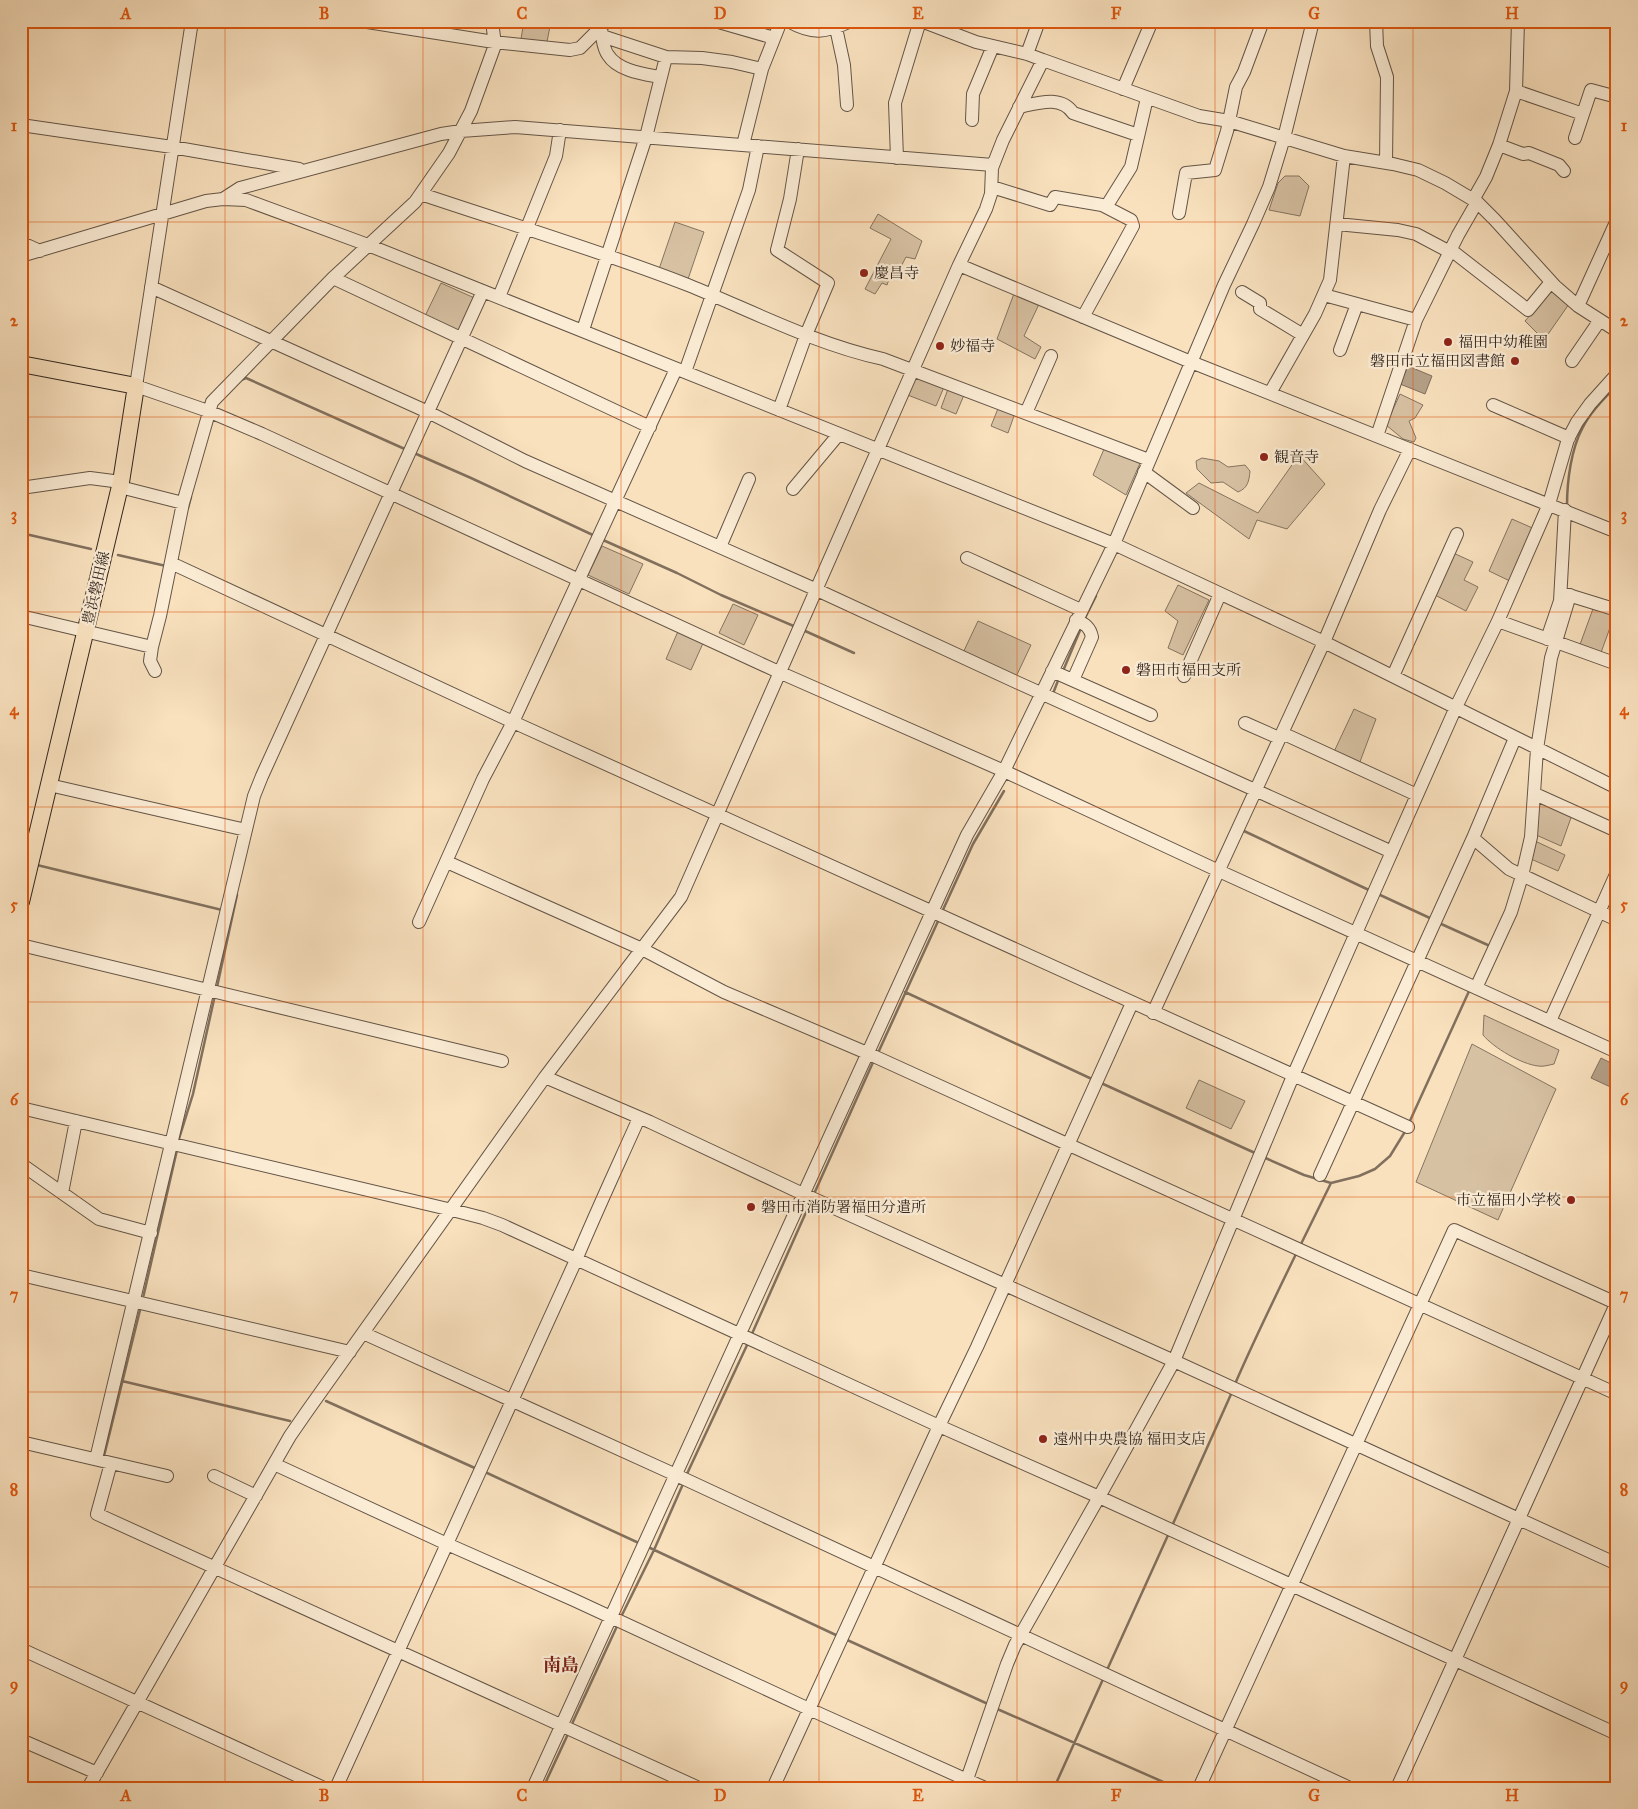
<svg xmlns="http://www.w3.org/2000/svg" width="1638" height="1809" font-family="'IM FELL Great Primer','Noto Serif JP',serif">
	<rect width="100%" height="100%" fill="#f9e1be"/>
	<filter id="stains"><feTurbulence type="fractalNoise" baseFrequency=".004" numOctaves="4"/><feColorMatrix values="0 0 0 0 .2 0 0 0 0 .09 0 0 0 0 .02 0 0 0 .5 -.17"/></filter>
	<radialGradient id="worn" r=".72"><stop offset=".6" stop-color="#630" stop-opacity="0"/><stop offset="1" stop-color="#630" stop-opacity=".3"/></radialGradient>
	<path fill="#d7c1a3" stroke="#847461" d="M524,21H551L546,47L520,45Z
		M1102,21H1127L1120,26H1106Z
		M1285,176H1299L1309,186L1300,216L1269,210L1278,183Z
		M878,214L922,241L915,259L906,257L895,278L890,276L887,285L882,283L875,294L865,289L891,239L870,228Z
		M675,222L704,232L686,285L657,275Z
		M441,283L479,300L463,334L425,316Z
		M1552,290L1569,304L1544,340L1525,321Z
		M1015,291L1040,302L1024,336L1041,347L1035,359L997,339Z
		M914,374L944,387L936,406L905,394Z
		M948,389L964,395L956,414L941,408Z
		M1400,394L1423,405L1415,418L1409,421L1416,438L1414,442L1403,439L1386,425Z
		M999,406L1015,413L1008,433L991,426Z
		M1104,449L1141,461L1126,495L1093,475Z
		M1299,455L1325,484L1287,529L1257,520L1249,539L1186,493L1199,483L1258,513Z
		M1202,458L1219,461L1228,467L1245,465L1250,471C1249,481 1248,488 1238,492L1223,482L1211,483L1197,469L1196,461Z
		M1512,519L1537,530L1514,583L1489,571Z
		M602,546L643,564L629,594L588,575Z
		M1449,551L1473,562L1464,580L1478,587L1466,611L1431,593Z
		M1178,585L1209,600L1183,655L1168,648L1178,621L1165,611Z
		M733,604L758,615L744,645L719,633Z
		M1594,606L1615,614L1599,658L1578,650Z
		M978,621L1031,645L1014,681L961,657Z
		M679,629L704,641L691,670L666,659Z
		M1354,709L1376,719L1358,767L1332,756Z
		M1535,794L1573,812L1561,846L1534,834Z
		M1535,841L1565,855L1558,871L1531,859Z
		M1484,1015L1559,1050L1554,1064C1549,1065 1543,1067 1538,1066C1521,1064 1494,1048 1483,1035Z
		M1472,1044L1556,1089L1498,1220L1416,1182Z
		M1199,1080L1245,1101L1231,1129L1186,1108Z"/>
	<path fill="#b5a188" stroke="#81705e" d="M1408,366L1432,376L1425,394L1400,384Z
		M1601,1058L1617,1066V1090L1591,1078Z"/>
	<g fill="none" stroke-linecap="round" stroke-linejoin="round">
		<path stroke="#81705e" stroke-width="2.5" d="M241,380L246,378L407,450
			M414,453L471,478L595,536
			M1567,506C1567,481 1571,449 1583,427C1591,411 1605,398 1617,385
			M188,508L191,497
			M21,533L91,549
			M603,540L677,573L721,595L796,627
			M118,555L166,566
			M1084,620L1096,596
			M803,630L854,653
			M1063,671L1081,628
			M1054,691L1059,678
			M1244,831L1371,891
			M37,865L222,910
			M1378,894L1432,919
			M942,912L973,844L1004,791
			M1439,923L1490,946
			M217,987L237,895
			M905,992L1094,1080
			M878,1053L939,919
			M1101,1083L1255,1153
			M1409,1123L1470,989
			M178,1142L193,1094L215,995
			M1263,1157L1304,1175L1331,1183L1359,1176L1375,1169L1390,1156L1406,1130
			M814,1194L874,1060
			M1300,1246L1331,1183
			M143,1298L177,1150
			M751,1336L811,1201
			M122,1381L290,1421
			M1235,1384C1254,1340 1275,1297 1296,1254
			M326,1401L477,1469
			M104,1456L141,1306
			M485,1472L641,1544
			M686,1476L748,1343
			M1172,1526L1232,1392
			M648,1547L838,1636
			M621,1617L654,1550L683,1484
			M845,1639L988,1704
			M1107,1670L1169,1533
			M995,1708L1177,1788
			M571,1726L618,1624
			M543,1788L568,1734
			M1054,1788L1104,1677"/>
		<defs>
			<path id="minor" d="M192,21L136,386L208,411L262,434L781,673L1004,771L1219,871L1617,1052
				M361,21L494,42L570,50L580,48L607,21
				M715,21L774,38
				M788,21C813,35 825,33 851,21
				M921,21L976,42L1027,54L1043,60
				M1376,21L1377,46L1387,77L1386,163
				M601,28L602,36L666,57L702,58L732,62L762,69
				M836,28L844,65L847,105
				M602,36C603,42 604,50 608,55C618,71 644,74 660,77
				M1027,54L1039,21
				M1123,89L1152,21
				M1516,91L1583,114
				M1019,107C1038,103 1061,95 1073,113L1138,135
				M972,120L973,94L993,46
				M21,125L172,147L299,169
				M1575,138L1591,90L1617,97
				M743,145L762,69L781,21
				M1499,145L1523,154L1529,153L1559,165L1564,171
				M897,158L895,103L920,21
				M992,187L1050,205L1055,197L1102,205L1131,220L1133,226L1083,317
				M421,194C510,224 601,251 688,285C752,311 815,344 883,359L1149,460
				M223,199L240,188L441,134L461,131L515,127L993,165
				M1473,200L1486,177L1499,145L1516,91L1518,21
				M1106,207L1131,167L1147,98
				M1179,213L1186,173L1215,170L1227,131L1236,87L1244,72L1263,21
				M1337,224L1398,230L1416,234L1450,252
				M21,245L29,246L40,251
				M1451,250L1528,310L1551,282
				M21,256L206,201L223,199L246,200L368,245L1114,544L1324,642L1617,788
				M959,265L1191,362L1617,532
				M333,278L650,427
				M151,287L428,412L525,461L817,590L1014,681L1392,852
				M1242,292L1260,303V309L1303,335
				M1324,295L1416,320
				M499,297L556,156L560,130
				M1578,306L1617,220
				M583,330L646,137L666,57
				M1340,350L1357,304
				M1572,361L1600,320
				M685,372L749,190L758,146
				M1270,393L1315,314L1330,280L1344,156
				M1493,405L1569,438
				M779,410L806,335L828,283L777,250L790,199L798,149
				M1026,413L1051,356
				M1377,436L1416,320L1458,235L1477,202
				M1144,472L1193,508
				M120,487L183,503
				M21,488L90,478L121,482
				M793,489L839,434
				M720,547L749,479
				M967,558L1081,610
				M171,563L513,722L1408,1127
				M1562,593L1617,610
				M21,616L152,647
				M1498,621L1617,664
				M1547,639L1560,601L1565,510
				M155,671L150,661L152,647L160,616L183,503L212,402L333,278L415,202L449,153L471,111L495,45L492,21
				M1052,671L1151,715
				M1184,676L1220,594
				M1393,676L1457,534
				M1073,680L1092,637C1090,627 1085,624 1076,620
				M1245,723L1279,738
				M1282,733L1417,795
				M49,785L246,830
				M1535,794L1617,831
				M1473,838L1509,869L1617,920
				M447,862L642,949L724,992L867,1053L1617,1394
				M419,922L483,779L513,722L676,369
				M21,945L502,1061
				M1476,988L1511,912L1522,876L1531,837L1537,749L1551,658L1570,595
				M1153,1013L1324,642L1380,510L1410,449
				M1550,1021L1617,872
				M545,1077L650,1122L803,1194L1174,1361L1617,1564
				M21,1108L452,1210L483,1218L502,1225L939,1426L1099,1497L1617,1734
				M21,1164L99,1219L151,1233
				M1320,1175L1473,838L1515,738
				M62,1193L76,1121
				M21,1275L350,1352
				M363,1333L676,1475L1350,1788
				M21,1442L167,1476
				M96,1459L254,796L262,776L483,291
				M111,1463L97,1514L699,1788
				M274,1464L447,1544L574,1600L809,1709L985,1788
				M214,1476L256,1496
				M21,1649L324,1788
				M21,1740L97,1773
				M88,1788L290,1436L308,1410L545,1077L681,897L959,265L986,209L991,194L992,168L1003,140L1043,60L1199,116L1229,121L1344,156L1393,164L1418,170L1445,183L1477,202L1495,220L1555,286L1578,306L1617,331
				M336,1788L576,1260C596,1212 618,1165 639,1118
				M533,1788L967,835L1004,771L1114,544L1224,285L1253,224L1269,187L1284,138L1313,21
				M773,1788L939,1426L977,1347L1132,1003
				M964,1788L1007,1664L1015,1645L1099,1497L1174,1361L1293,1076L1356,933L1456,707L1498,621L1549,504L1568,439L1577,422L1590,404L1617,374
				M1199,1788L1454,1230L1616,1303
				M1397,1788L1617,1302"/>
			<path id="major" d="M21,364L136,386L121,482L21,902"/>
		</defs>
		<use href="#minor" stroke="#645547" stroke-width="14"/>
		<use href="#major" stroke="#32261f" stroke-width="18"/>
		<use href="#minor" stroke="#fbecd5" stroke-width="12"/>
		<use href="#major" stroke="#f9e1be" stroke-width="16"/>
	</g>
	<path fill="none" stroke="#df560d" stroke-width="1" stroke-opacity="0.55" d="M225,21V1788M423,21V1788M621,21V1788M819,21V1788M1017,21V1788M1215,21V1788M1413,21V1788M21,222H1617M21,417H1617M21,612H1617M21,807H1617M21,1002H1617M21,1197H1617M21,1392H1617M21,1587H1617"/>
	<g fill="#8f2418" stroke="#fbecd5" stroke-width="2">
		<circle cx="864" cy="273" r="5"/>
		<circle cx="1448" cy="342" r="5"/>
		<circle cx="940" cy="346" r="5"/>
		<circle cx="1515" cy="361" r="5"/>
		<circle cx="1264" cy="457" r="5"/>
		<circle cx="1126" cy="670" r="5"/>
		<circle cx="1571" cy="1200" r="5"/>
		<circle cx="751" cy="1207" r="5"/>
		<circle cx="1043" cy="1439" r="5"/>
	</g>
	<g text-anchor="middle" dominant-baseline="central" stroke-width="4.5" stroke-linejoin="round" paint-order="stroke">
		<g font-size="15" fill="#32261f" stroke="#fbecd5" text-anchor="start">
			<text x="874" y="273">慶昌寺</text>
			<text x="1458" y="342">福田中幼稚園</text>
			<text x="950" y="346">妙福寺</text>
			<text x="1505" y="361" text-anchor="end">磐田市立福田図書館</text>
			<text x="1274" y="457">観音寺</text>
			<text x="1136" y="670">磐田市福田支所</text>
			<text x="1561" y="1200" text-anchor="end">市立福田小学校</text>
			<text x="761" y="1207">磐田市消防署福田分遣所</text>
			<text x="1053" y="1439">遠州中央農協 福田支店</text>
		</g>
		<g font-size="15" fill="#32261f" stroke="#fbecd5">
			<text transform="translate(96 588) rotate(-77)">豊浜磐田線</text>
		</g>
		<g font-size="18" font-weight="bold" fill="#7a1f14" stroke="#fbecd5">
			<text x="561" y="1665">南島</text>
		</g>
	</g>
	<rect width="1638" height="1809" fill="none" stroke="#f9e1be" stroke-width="55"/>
	<rect x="28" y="28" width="1582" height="1754" fill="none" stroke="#df560d" stroke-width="2"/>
	<g font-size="16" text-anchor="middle" font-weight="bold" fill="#df560d">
		<text x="126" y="19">A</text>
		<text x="324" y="19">B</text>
		<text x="522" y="19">C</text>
		<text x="720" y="19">D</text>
		<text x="918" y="19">E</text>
		<text x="1116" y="19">F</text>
		<text x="1314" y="19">G</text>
		<text x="1512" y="19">H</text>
		<text x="14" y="131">1</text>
		<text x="1624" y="131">1</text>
		<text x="14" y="326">2</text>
		<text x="1624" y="326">2</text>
		<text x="14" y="520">3</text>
		<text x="1624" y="520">3</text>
		<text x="14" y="715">4</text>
		<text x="1624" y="715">4</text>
		<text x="14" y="910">5</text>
		<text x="1624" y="910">5</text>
		<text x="14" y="1105">6</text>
		<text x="1624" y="1105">6</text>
		<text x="14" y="1300">7</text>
		<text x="1624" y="1300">7</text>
		<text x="14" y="1495">8</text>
		<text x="1624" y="1495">8</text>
		<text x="14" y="1690">9</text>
		<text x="1624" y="1690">9</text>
		<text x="126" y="1801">A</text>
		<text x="324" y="1801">B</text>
		<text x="522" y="1801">C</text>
		<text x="720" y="1801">D</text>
		<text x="918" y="1801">E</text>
		<text x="1116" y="1801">F</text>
		<text x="1314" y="1801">G</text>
		<text x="1512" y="1801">H</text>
	</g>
	<rect width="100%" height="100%" filter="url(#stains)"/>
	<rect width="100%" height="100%" fill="url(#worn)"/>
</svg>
